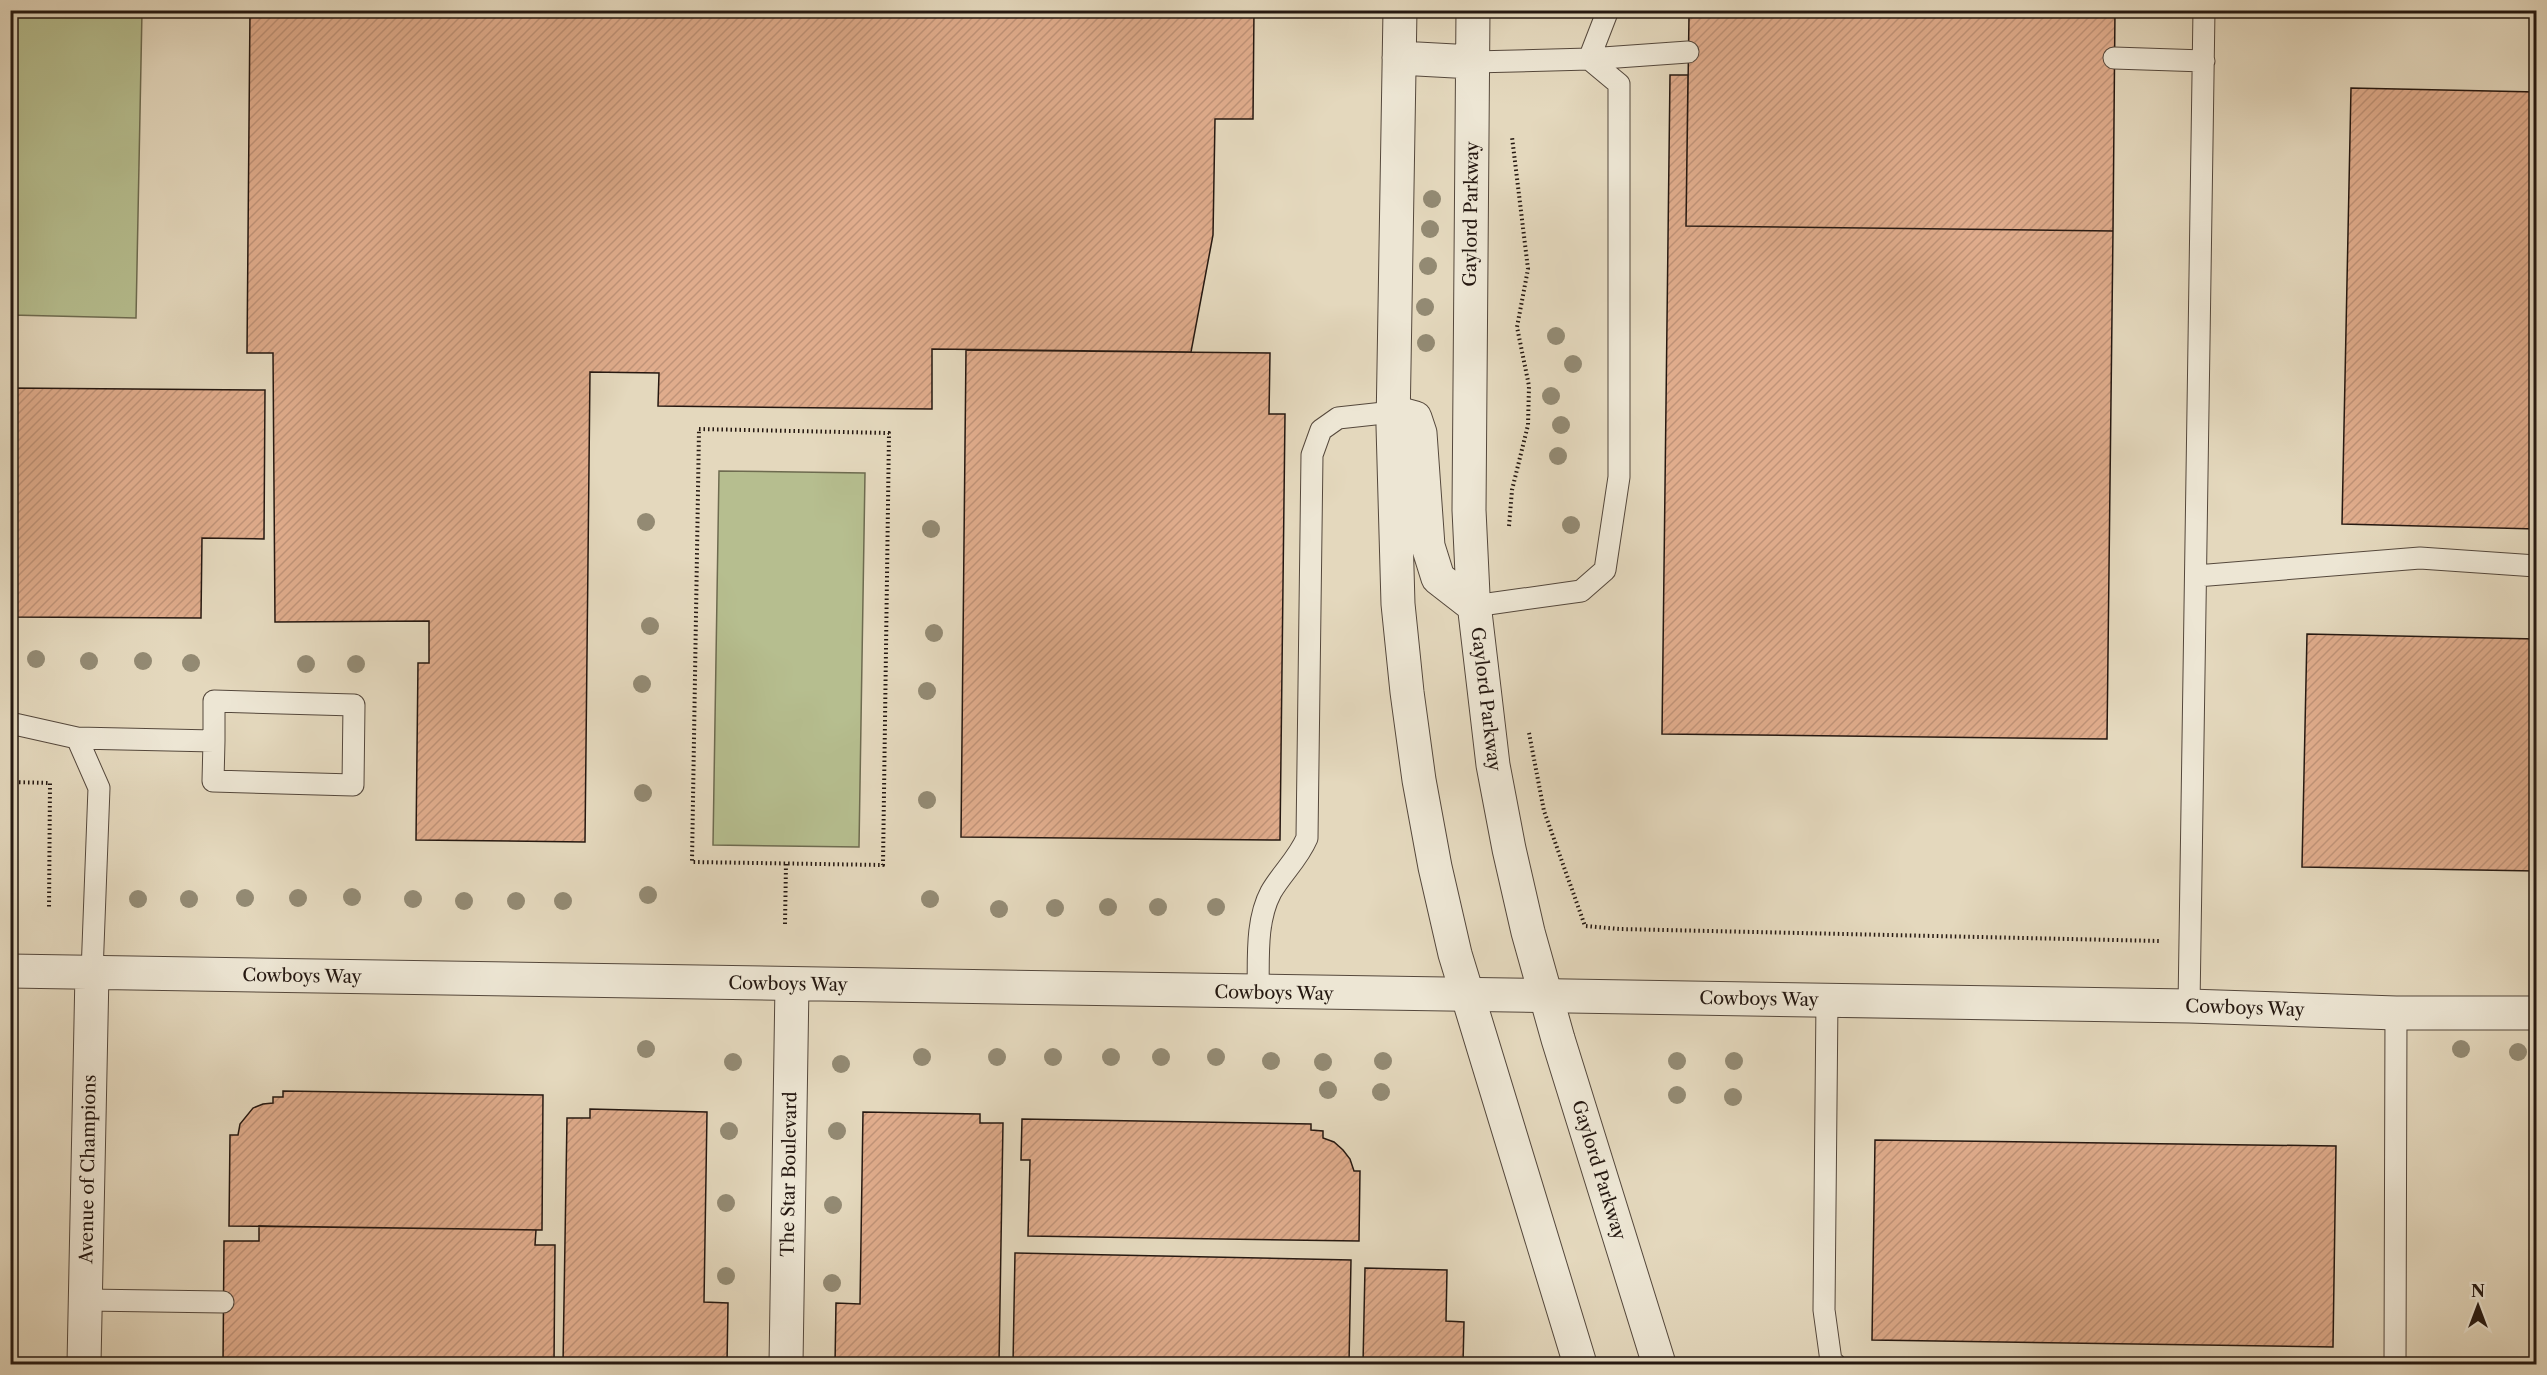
<svg xmlns="http://www.w3.org/2000/svg" width="2547" height="1375" font-family="'Libre Caslon Text',serif">
	<defs>
		<pattern id="building-hatch" width="6" height="6" patternUnits="userSpaceOnUse" patternTransform="scale(1.5)"><rect width="6" height="6" fill="#e0ac8c"/><path d="M-1 1l2-2M0 6l6-6M5 7l2-2" fill="none" stroke="#c09378"/></pattern>
	</defs>
	<rect width="100%" height="100%" fill="#e4d8bd"/>
	<filter id="stains"><feTurbulence type="fractalNoise" baseFrequency=".00333" numOctaves="4"/><feColorMatrix values="0 0 0 0 .2 0 0 0 0 .09 0 0 0 0 .02 0 0 0 .5 -.17"/></filter>
	<radialGradient id="worn" r=".72"><stop offset=".6" stop-color="#630" stop-opacity="0"/><stop offset="1" stop-color="#630" stop-opacity=".3"/></radialGradient>
	<path fill="#b6be8f" stroke="#6e6b50" stroke-width="1.5" d="M11,10L142,11L136,318L11,315Z
		M719,471L865,473L859,847L713,845Z"/>
	<path fill="url(#building-hatch)" stroke="#251811" stroke-width="1.5" d="M250,10H1254L1253,119H1215L1213,235L1191,352L932,349V409L658,406L659,373L590,372L585,842L416,840L418,663H429V621L275,622L273,353H247Z
		M1668,10H2115L2113,231L1686,226L1689,16H1668Z
		M1670,75H1688L1686,226L2113,231L2107,739L1662,734Z
		M2351,88L2536,92V529L2342,524Z
		M966,350L1270,353L1269,414H1285L1280,840L961,837Z
		M10,388L265,390L264,539L202,538L201,618L10,617Z
		M2307,634L2536,639V871L2302,867Z
		M283,1091L543,1095L542,1230L229,1226L230,1135H238L240,1124L253,1108L263,1104L273,1103V1097H283Z
		M590,1109L707,1112L704,1302L728,1303L727,1364H563L567,1118H590Z
		M863,1112L980,1114V1123H1003L999,1364H835L836,1303L860,1304Z
		M1022,1119L1311,1124V1130L1323,1131V1138L1334,1142L1343,1150L1350,1159L1354,1171H1360L1359,1241L1028,1236L1030,1160H1021Z
		M1875,1140L2336,1146L2333,1347L1872,1340Z
		M259,1226L536,1230L535,1245H555L554,1364H223L224,1241H259Z
		M1015,1253L1351,1260L1349,1364H1013Z
		M1365,1268L1447,1270L1446,1321L1464,1322L1463,1364H1363Z"/>
	<g fill="none" stroke-linecap="round" stroke-linejoin="round">
		<defs>
			<path id="service" d="M2114,58L2204,61
				M1589,59L1608,10
				M1473,62L1589,59L1688,52
				M2196,576L2420,558L2536,566
				M1474,606L1581,591L1605,570L1619,477V84L1589,59
				M10,723L77,738L99,788L92,973
				M77,738L214,741V701L354,705L353,785L213,781L214,741
				M1258,993C1259,961 1255,922 1271,892C1282,873 1298,859 1307,838L1312,455L1321,430L1338,418L1393,412
				M1827,1000L1824,1310L1831,1361L1835,1364
				M2189,1006L2204,10
				M86,1300L223,1302
				M2395,1364L2396,1013"/>
			<path id="minor" d="M10,971L2189,1006L2396,1013H2536
				M84,1364L92,973
				M786,1364L792,984"/>
			<path id="tertiary" d="M1400,10L1393,426L1398,604L1407,692L1419,780L1435,867L1455,954L1580,1364
				M1473,10L1469,510L1473,595L1493,765L1509,849L1528,932L1558,1039L1659,1364
				M1399,58L1473,62
				M1393,412L1415,418L1420,433L1428,546L1438,578L1474,606"/>
		</defs>
		<use href="#service" stroke="#55483c" stroke-width="23"/>
		<use href="#minor" stroke="#55483c" stroke-width="35"/>
		<use href="#tertiary" stroke="#55483c" stroke-width="35"/>
		<path stroke="#251811" stroke-width="4" stroke-dasharray="1.5 3" stroke-linecap="butt" d="M699,429L889,433L883,865L692,862Z
			M1509,526L1512,490L1528,425L1529,386L1517,327L1528,269L1512,137
			M1529,733L1544,811L1585,926L1620,929L2159,941
			M10,782L50,783L49,909
			M785,924L786,863"/>
		<use href="#service" stroke="#ede6d4" stroke-width="21"/>
		<use href="#minor" stroke="#ede6d4" stroke-width="33"/>
		<use href="#tertiary" stroke="#ede6d4" stroke-width="33"/>
	</g>
	<g fill="#938a73">
		<circle cx="1432" cy="199" r="9"/>
		<circle cx="1430" cy="229" r="9"/>
		<circle cx="1428" cy="266" r="9"/>
		<circle cx="1425" cy="307" r="9"/>
		<circle cx="1556" cy="336" r="9"/>
		<circle cx="1426" cy="343" r="9"/>
		<circle cx="1573" cy="364" r="9"/>
		<circle cx="1551" cy="396" r="9"/>
		<circle cx="1561" cy="425" r="9"/>
		<circle cx="1558" cy="456" r="9"/>
		<circle cx="646" cy="522" r="9"/>
		<circle cx="1571" cy="525" r="9"/>
		<circle cx="931" cy="529" r="9"/>
		<circle cx="650" cy="626" r="9"/>
		<circle cx="934" cy="633" r="9"/>
		<circle cx="36" cy="659" r="9"/>
		<circle cx="89" cy="661" r="9"/>
		<circle cx="143" cy="661" r="9"/>
		<circle cx="191" cy="663" r="9"/>
		<circle cx="306" cy="664" r="9"/>
		<circle cx="356" cy="664" r="9"/>
		<circle cx="642" cy="684" r="9"/>
		<circle cx="927" cy="691" r="9"/>
		<circle cx="643" cy="793" r="9"/>
		<circle cx="927" cy="800" r="9"/>
		<circle cx="648" cy="895" r="9"/>
		<circle cx="352" cy="897" r="9"/>
		<circle cx="245" cy="898" r="9"/>
		<circle cx="298" cy="898" r="9"/>
		<circle cx="138" cy="899" r="9"/>
		<circle cx="189" cy="899" r="9"/>
		<circle cx="413" cy="899" r="9"/>
		<circle cx="930" cy="899" r="9"/>
		<circle cx="464" cy="901" r="9"/>
		<circle cx="516" cy="901" r="9"/>
		<circle cx="563" cy="901" r="9"/>
		<circle cx="1108" cy="907" r="9"/>
		<circle cx="1158" cy="907" r="9"/>
		<circle cx="1216" cy="907" r="9"/>
		<circle cx="1055" cy="908" r="9"/>
		<circle cx="999" cy="909" r="9"/>
		<circle cx="646" cy="1049" r="9"/>
		<circle cx="2461" cy="1049" r="9"/>
		<circle cx="2518" cy="1052" r="9"/>
		<circle cx="922" cy="1057" r="9"/>
		<circle cx="997" cy="1057" r="9"/>
		<circle cx="1053" cy="1057" r="9"/>
		<circle cx="1111" cy="1057" r="9"/>
		<circle cx="1161" cy="1057" r="9"/>
		<circle cx="1216" cy="1057" r="9"/>
		<circle cx="1271" cy="1061" r="9"/>
		<circle cx="1383" cy="1061" r="9"/>
		<circle cx="1677" cy="1061" r="9"/>
		<circle cx="1734" cy="1061" r="9"/>
		<circle cx="733" cy="1062" r="9"/>
		<circle cx="1323" cy="1062" r="9"/>
		<circle cx="841" cy="1064" r="9"/>
		<circle cx="1328" cy="1090" r="9"/>
		<circle cx="1381" cy="1092" r="9"/>
		<circle cx="1677" cy="1095" r="9"/>
		<circle cx="1733" cy="1097" r="9"/>
		<circle cx="729" cy="1131" r="9"/>
		<circle cx="837" cy="1131" r="9"/>
		<circle cx="726" cy="1203" r="9"/>
		<circle cx="833" cy="1205" r="9"/>
		<circle cx="726" cy="1276" r="9"/>
		<circle cx="832" cy="1283" r="9"/>
	</g>
	<g text-anchor="middle" dominant-baseline="central" stroke-width="4.5" stroke-linejoin="round" paint-order="stroke">
		<g font-size="18" fill="#251811" stroke="#ede6d4">
			<text transform="translate(1471 214) rotate(-89)">Gaylord Parkway</text>
			<text transform="translate(1486 699) rotate(83)">Gaylord Parkway</text>
			<text transform="translate(302 976) rotate(1)">Cowboys Way</text>
			<text transform="translate(788 984) rotate(1)">Cowboys Way</text>
			<text transform="translate(1274 993) rotate(1)">Cowboys Way</text>
			<text transform="translate(1759 999) rotate(1)">Cowboys Way</text>
			<text transform="translate(2245 1008) rotate(2)">Cowboys Way</text>
			<text transform="translate(88 1169) rotate(-89)">Avenue of Champions</text>
			<text transform="translate(1599 1170) rotate(73)">Gaylord Parkway</text>
			<text transform="translate(789 1174) rotate(-89)">The Star Boulevard</text>
		</g>
	</g>
	<rect width="2547" height="1375" fill="none" stroke="#e4d8bd" stroke-width="36"/>
	<rect x="12" y="12" width="2523" height="1351" fill="none" stroke="#251811" stroke-width="3"/>
	<rect x="18" y="18" width="2511" height="1339" fill="none" stroke="#251811" stroke-width="1.5"/>
	<g transform="translate(2478 1306)" stroke="#ede6d4" stroke-width="4.5" paint-order="stroke">
	<path d="M0-4.5L10 22L0 15L-10 22Z" fill="#251811"/>
	<text y="-9" font-size="16" font-weight="bold" text-anchor="middle" fill="#251811">N</text>
	</g>
	<rect width="100%" height="100%" filter="url(#stains)"/>
	<rect width="100%" height="100%" fill="url(#worn)"/>
</svg>
